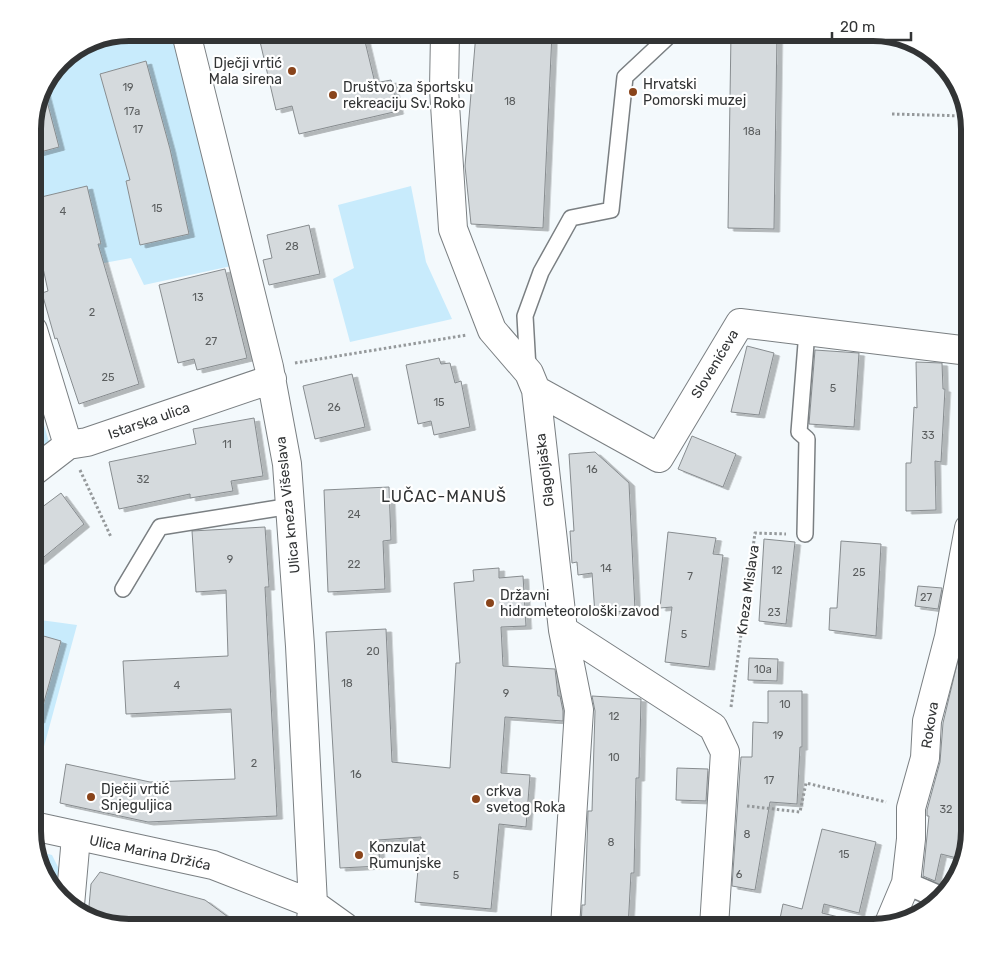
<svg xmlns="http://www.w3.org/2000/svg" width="1002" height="960" font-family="Rubik,sans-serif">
	<defs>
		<filter id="shadow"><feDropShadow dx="5.5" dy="3" stdDeviation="0" flood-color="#0004"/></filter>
	</defs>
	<rect width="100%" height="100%" fill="#f3f9fc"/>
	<path fill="#c8ebfc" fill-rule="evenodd" d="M129,33H176L236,265L144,285L131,258L33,276V222L41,258L100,244L87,187L33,199V154L58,147L43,86L65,57ZM145,61L167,137L122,150L100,74ZM175,171L189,234L140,245L126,181Z
		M411,186L426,262L452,319L350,342L333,279L354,268L338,205Z
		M33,388L49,442L33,454Z
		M33,619L77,625L36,776L33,774V743L61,642L33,633Z
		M40,852L52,855L60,871L58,896Z"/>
	<path fill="#d5dadd" stroke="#878c8f" filter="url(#shadow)" d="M258,33H363L375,83L391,80L398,111L299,134L292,106L276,110Z
		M476,33H552L543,228L471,224L465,166Z
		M731,33H777L774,229L728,228Z
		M146,61L170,149L189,234L140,245L126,181L130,180L100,74Z
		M43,86L59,147L33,154V122Z
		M87,186L101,244H98L139,384L79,404L57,338L55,339L42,293L48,291L33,222V199Z
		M309,225L320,274L269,285L263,260L272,258L267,235Z
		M225,269L247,358L197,370L194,359L178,363L159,285Z
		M747,346L774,353L759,415L731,412Z
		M815,350L859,353L854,427L809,424Z
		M439,358L441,364L450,363L455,383L461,381L470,427L434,435L431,421L418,424L406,365Z
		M916,362L942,363L943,389H945L941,462L935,461L936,510L906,511V463H911L914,407L917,408Z
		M352,374L365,427L315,439L303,386Z
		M254,418L263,476L231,481L233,491L190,498V494L119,509L109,462L196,444L193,429Z
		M692,436L736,454L723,487L678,469Z
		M595,452L629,483L635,610L595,614L592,573L578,575L577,562L572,563L570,531H574L569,454Z
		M389,487L391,540L383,541L385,589L328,592L324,490Z
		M61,493L84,524L33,566V514Z
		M265,527L269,587H265L277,816L148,822L60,803L66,764L150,782L235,779L231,709L126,714L123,661L228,656L226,590L196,592L192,531Z
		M668,532L716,538L713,554L723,555L709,667L665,662L672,607L660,608Z
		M764,539L795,542L786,624L759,621Z
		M841,541L881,544L876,636L829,630L830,608H837Z
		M499,568V578L523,576L526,626L501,627L503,666L555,669L558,696H560L563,711V721L505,717L501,773L530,775L526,827L499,824L491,909L415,902L421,837L378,840L380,866L340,868L326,632L386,629L392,762L450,768L456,663H460L454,583L474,581L473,570Z
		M918,586L942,588L938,609L915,606Z
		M968,618L970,824L961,859L941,854L935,881L923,876L929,816H927V810L940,762L943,723Z
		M33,633L61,641L39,720L33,719Z
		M749,658L778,659L777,681L748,680Z
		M768,691H802V747H800L797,804L770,802L755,890L732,886L740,770L741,757H752L753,722L768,723Z
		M592,696L641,699L639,778H636L634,873H631L628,928H581L582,905H585L588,811H592L595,711Z
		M677,768L708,769L706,801L676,800Z
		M822,829L876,842L859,913L824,904L822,913L847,919L846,928H778L783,904L802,909Z
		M100,872L205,900L243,928H129L92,920L88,917L91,884Z"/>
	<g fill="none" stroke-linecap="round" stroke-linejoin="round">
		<defs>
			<path id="service" d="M528,369L525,316L541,272L571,218L611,210L625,77L672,33
				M805,534L807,439L799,432L807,331
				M123,589L160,527L291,506"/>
			<path id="pedestrian" d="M906,883L941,898"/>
			<path id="minor" d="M186,33L269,367L287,464L300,646L313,904L310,927
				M445,33L444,89L453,229L492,330L529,373L536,390L563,630L579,710L565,927
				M33,330L68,445
				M536,390L659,458L740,323L969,351
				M33,472L68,445L87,442L272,379
				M563,630L713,727L725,752L714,927
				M33,826L213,865L313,904L345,927
				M70,905L76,837
				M890,921L906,883L911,839V808L925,758L927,721L949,637L969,528"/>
		</defs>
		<use href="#service" stroke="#7a7f82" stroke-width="18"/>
		<use href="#pedestrian" stroke="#7a7f82" stroke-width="25"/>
		<use href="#minor" stroke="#7a7f82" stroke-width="30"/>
		<path stroke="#95999b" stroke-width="3" stroke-dasharray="2.5 2.5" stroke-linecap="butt" d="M892,114L965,116
			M295,363L467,335
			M80,470L111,537
			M731,707L755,533L786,534
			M747,806L800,812L806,783L886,802"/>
		<use href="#service" stroke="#fff" stroke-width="15"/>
		<use href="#pedestrian" stroke="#fff" stroke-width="22"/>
		<use href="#minor" stroke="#fff" stroke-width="28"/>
	</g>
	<g fill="#89441b" stroke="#fff" stroke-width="2">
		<circle cx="292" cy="71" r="5"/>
		<circle cx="633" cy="92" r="5"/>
		<circle cx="333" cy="95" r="5"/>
		<circle cx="490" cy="603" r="5"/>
		<circle cx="91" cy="797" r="5"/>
		<circle cx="476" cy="799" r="5"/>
		<circle cx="359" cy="855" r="5"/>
	</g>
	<g text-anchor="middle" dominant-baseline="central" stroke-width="4.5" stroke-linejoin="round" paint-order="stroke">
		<g font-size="11" fill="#5b5e5f">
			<text x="128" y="87">19</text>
			<text x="510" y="101">18</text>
			<text x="132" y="111">17a</text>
			<text x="138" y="129">17</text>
			<text x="752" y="131">18a</text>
			<text x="157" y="208">15</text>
			<text x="63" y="211">4</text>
			<text x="292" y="246">28</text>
			<text x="198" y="297">13</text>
			<text x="92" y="312">2</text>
			<text x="211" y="341">27</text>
			<text x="108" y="377">25</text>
			<text x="833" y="388">5</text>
			<text x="439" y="402">15</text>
			<text x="334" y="407">26</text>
			<text x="928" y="435">33</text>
			<text x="227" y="444">11</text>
			<text x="592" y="469">16</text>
			<text x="143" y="479">32</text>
			<text x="354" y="514">24</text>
			<text x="230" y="559">9</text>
			<text x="354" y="564">22</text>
			<text x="606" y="568">14</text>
			<text x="777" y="570">12</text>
			<text x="859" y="572">25</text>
			<text x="690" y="576">7</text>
			<text x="926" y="597">27</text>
			<text x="774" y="612">23</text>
			<text x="684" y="634">5</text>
			<text x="373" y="651">20</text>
			<text x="763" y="669">10a</text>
			<text x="347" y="683">18</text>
			<text x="177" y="685">4</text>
			<text x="506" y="693">9</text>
			<text x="785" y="704">10</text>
			<text x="614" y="716">12</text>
			<text x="778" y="735">19</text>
			<text x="614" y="757">10</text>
			<text x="254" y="763">2</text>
			<text x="356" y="774">16</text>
			<text x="769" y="780">17</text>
			<text x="946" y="809">32</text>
			<text x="747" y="834">8</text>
			<text x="611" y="842">8</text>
			<text x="844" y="854">15</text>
			<text x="739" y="874">6</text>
			<text x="456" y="875">5</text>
		</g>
		<g font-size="14" fill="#323435" stroke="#fff" text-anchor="start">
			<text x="282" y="63" text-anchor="end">Dječji vrtić<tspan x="282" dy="16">Mala sirena</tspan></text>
			<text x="643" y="84">Hrvatski<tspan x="643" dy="16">Pomorski muzej</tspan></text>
			<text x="343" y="87">Društvo za športsku<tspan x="343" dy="16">rekreaciju Sv. Roko</tspan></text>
			<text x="500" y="595">Državni<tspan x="500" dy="16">hidrometeorološki zavod</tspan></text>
			<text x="101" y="789">Dječji vrtić<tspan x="101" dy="16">Snjeguljica</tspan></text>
			<text x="486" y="791">crkva<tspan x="486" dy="16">svetog Roka</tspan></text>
			<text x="369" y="847">Konzulat<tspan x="369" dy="16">Rumunjske</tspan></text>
		</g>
		<g font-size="14" fill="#323435" stroke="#fff">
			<text transform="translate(715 364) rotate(-59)">Slovenićeva</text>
			<text transform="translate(149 421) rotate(-19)">Istarska ulica</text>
			<text transform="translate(545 470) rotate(-97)">Glagoljaška</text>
			<text transform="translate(288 505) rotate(-96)">Ulica kneza Višeslava</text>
			<text transform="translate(748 590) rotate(-82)">Kneza Mislava</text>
			<text transform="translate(930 725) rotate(-81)">Rokova</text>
			<text transform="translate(150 853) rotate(12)">Ulica Marina Držića</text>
		</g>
		<g font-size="16" letter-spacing="1" fill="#323435" stroke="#fff">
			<text x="444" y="496">LUČAC-MANUŠ</text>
		</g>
	</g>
	<path d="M0 0H1002V960H0ZM129 41H873A88 88 0 0 1 961 129V831A88 88 0 0 1 873 919H129A88 88 0 0 1 41 831V129A88 88 0 0 1 129 41Z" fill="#fff" fill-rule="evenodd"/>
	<path fill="none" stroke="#323435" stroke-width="6" d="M129 41H873A88 88 0 0 1 961 129V831A88 88 0 0 1 873 919H129A88 88 0 0 1 41 831V129A88 88 0 0 1 129 41Z"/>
	<path d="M832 32v8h79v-8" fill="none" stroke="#323435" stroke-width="2.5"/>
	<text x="840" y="32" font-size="15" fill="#323435" stroke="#ffffff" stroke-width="4" paint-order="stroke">20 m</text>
</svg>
